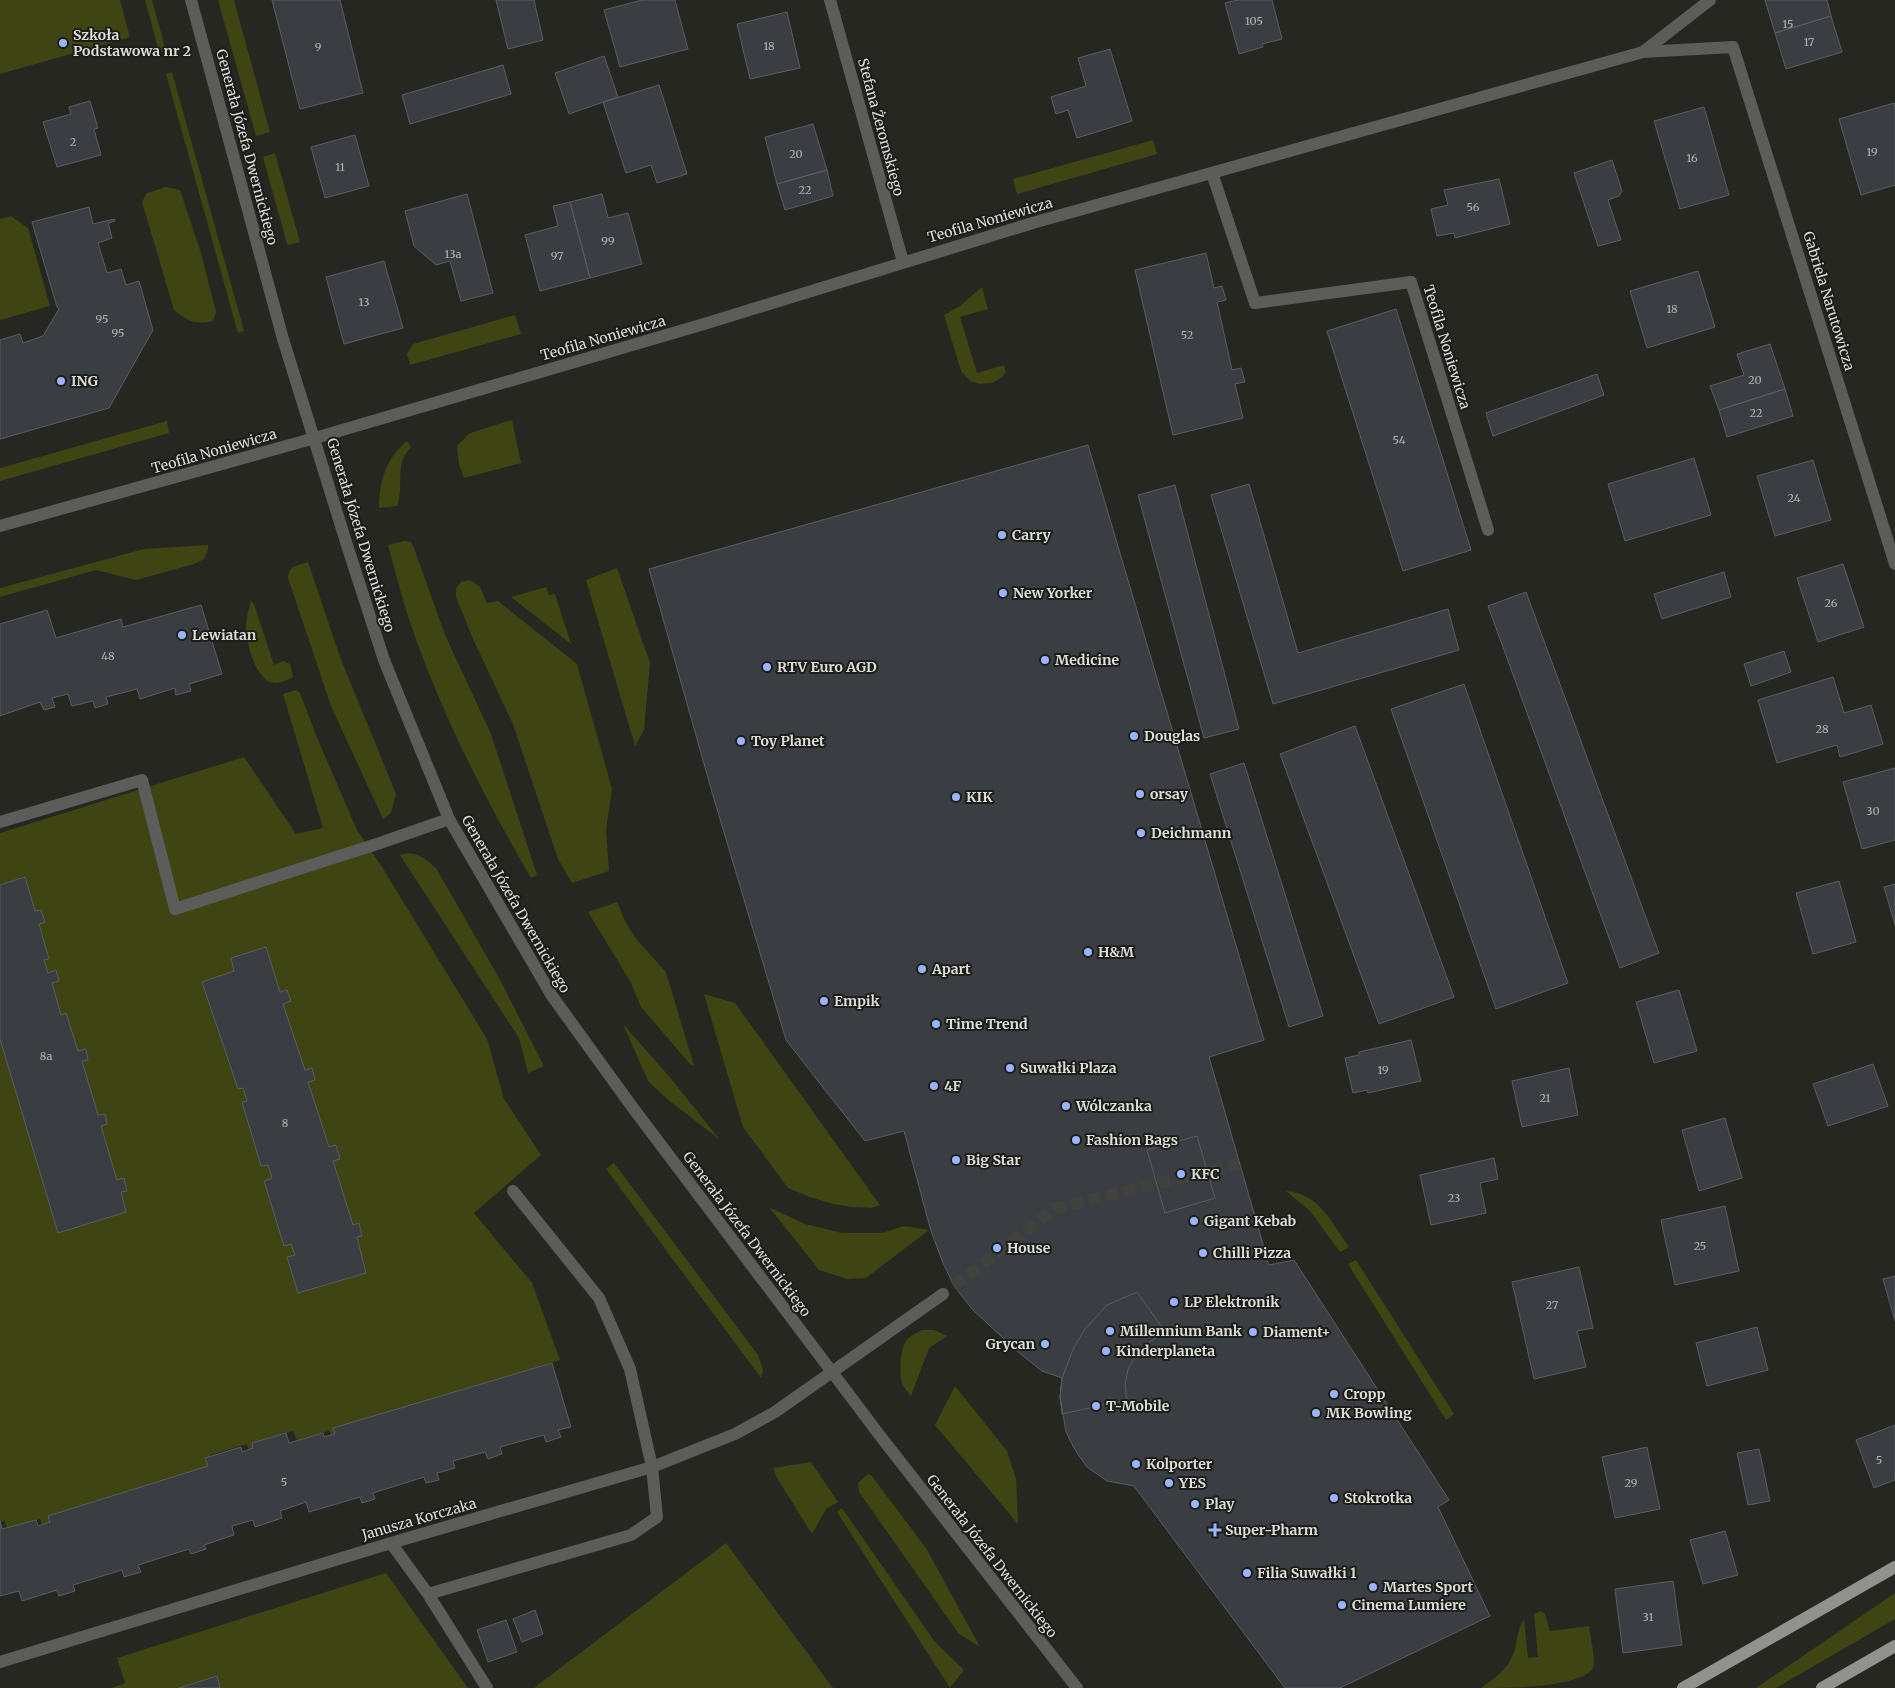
<svg xmlns="http://www.w3.org/2000/svg" width="1895" height="1688" font-family="Merriweather,serif">
	<rect width="100%" height="100%" fill="#262721"/>
	<path fill="#3f4413" d="M0,0H120L130,37L0,74Z
		M145,0H152L166,51L159,52Z
		M218,0H234L270,132L256,136Z
		M172,72L244,331L238,333L166,74Z
		M1153,140L1157,154L1017,194L1013,179Z
		M275,153L300,242L289,245L287,244L263,157Z
		M166,187L180,190L201,253L216,312L213,321C194,325 188,321 174,310L142,202L147,193Z
		M11,216L28,228L50,306L0,320V219Z
		M982,287L988,309L960,317L977,373L1004,365L1006,372L1002,377L992,383L980,384L970,381L961,371L944,315L960,306Z
		M515,315L521,334L410,365L407,354L413,344Z
		M512,420L521,463L464,478L459,464L457,446L470,433Z
		M167,421L169,433L0,481V468Z
		M407,441L411,447C393,466 405,483 397,506L379,508C379,482 386,458 407,441Z
		M404,541L411,542L414,548L445,635L491,734L537,875L531,878C484,797 442,715 411,625C402,599 395,571 388,545Z
		M208,545V550L204,559L194,564L136,580L96,570L0,597V588L144,549Z
		M308,562L340,657L396,794L391,813L383,819L331,706L288,578C289,565 297,566 308,562Z
		M617,568L650,663L644,730L635,746L586,580Z
		M470,580L480,587L487,603L498,601L577,664L612,789L606,830L609,871L572,883L558,859L513,724L473,639L456,597V588L461,582Z
		M546,587L549,595L555,594L571,644L511,597Z
		M251,601L254,604L274,665L283,661L290,664L293,677C287,680 280,683 274,683C256,681 246,643 246,628C246,619 248,610 251,601Z
		M296,690L300,693L318,740L357,830L382,867L487,1039L504,1099L541,1155L474,1213L532,1283L560,1360L341,1427L343,1434L332,1437L329,1431L297,1440L293,1431L258,1441L260,1449L249,1452L247,1444L210,1455L213,1466L52,1515L54,1523L42,1527L40,1519L7,1529L5,1521L0,1522V833L244,757L296,834L323,828L283,694Z
		M409,853C421,855 427,860 436,868L499,978L544,1066L528,1073L519,1038L400,855Z
		M617,902L626,923L637,940L666,972L694,1066L690,1064L641,1007L630,981L588,912Z
		M704,994L735,1003L880,1205L872,1208L852,1207L833,1204L810,1197L788,1188L743,1127Z
		M623,1024L673,1081L719,1139L667,1099L648,1081Z
		M614,1163L758,1355L763,1370L761,1378L606,1169Z
		M1286,1191C1319,1193 1332,1223 1349,1247L1340,1252L1310,1211Z
		M769,1207L805,1224L842,1233H882L904,1226L929,1230L866,1278L847,1279L819,1270Z
		M1356,1260L1454,1414L1446,1420L1348,1264Z
		M922,1330H934L947,1336L929,1348L911,1396C908,1392 904,1388 902,1383C899,1373 900,1350 906,1341C910,1335 917,1333 922,1330Z
		M955,1386L1007,1451L1016,1479L1018,1524L935,1425Z
		M811,1462L838,1502L826,1509L812,1534L777,1478L773,1468Z
		M868,1474L871,1475L926,1548L980,1647L959,1634L859,1492L858,1483Z
		M842,1508L935,1642L964,1670L950,1688L837,1512Z
		M726,1543L833,1688H536L535,1687Z
		M386,1573L468,1688H111L125,1683L117,1658Z
		M1895,1593V1619L1776,1688H1756Z
		M1541,1611L1545,1614L1550,1631L1589,1626C1590,1637 1595,1655 1594,1665C1590,1688 1504,1688 1481,1688C1493,1679 1506,1671 1512,1657C1518,1644 1516,1631 1524,1619L1528,1658L1538,1657L1534,1614Z"/>
	<path fill="#3a3d42" stroke="#5a5d63" d="M272,0H340L363,93L300,109Z
		M496,0H534L543,40L508,49Z
		M642,0H675L688,49L620,67L604,10Z
		M1237,0H1272L1282,39L1262,44L1263,47L1239,54L1225,3Z
		M1765,0H1827L1831,16L1775,33Z
		M787,12L800,68L750,79L737,24Z
		M1831,16L1842,52L1786,69L1775,33Z
		M1110,49L1132,121L1077,138L1068,110L1056,114L1051,97L1086,86L1078,58Z
		M604,56L618,97L569,114L555,73Z
		M503,65L511,94L410,124L402,95Z
		M659,85L687,174L657,183L651,165L626,173L603,102Z
		M90,101L98,128L94,129L101,155L57,167L43,122L71,114L69,107Z
		M1894,103L1895,108V185L1861,195L1839,119Z
		M1704,107L1729,195L1680,209L1654,121Z
		M813,124L827,170L777,184L765,137Z
		M355,135L369,186L325,198L311,147Z
		M1612,160L1622,191L1619,196L1608,200L1621,240L1598,246L1574,173Z
		M827,170L833,196L785,210L777,184Z
		M1499,179L1510,224L1455,238L1454,233L1437,236L1431,209L1448,205L1444,190Z
		M467,194L493,293L461,301L450,261L436,265L414,246L405,211Z
		M602,194L608,218L628,213L642,264L590,278L570,202Z
		M570,202L590,278L540,291L525,235L558,226L553,206Z
		M89,207L93,224L114,219L115,221L108,223L112,238L98,243L107,273L121,269L126,285L139,281L153,330L109,408L0,439V340L20,334L23,343L43,336L59,309L57,307L32,222Z
		M1206,253L1214,288L1222,286L1226,300L1217,302L1232,370L1241,368L1245,382L1235,384L1243,418L1173,435L1135,270Z
		M384,261L403,328L344,344L326,277Z
		M1698,271L1715,327L1647,348L1630,291Z
		M1396,309L1471,550L1403,571L1327,331Z
		M1770,344L1785,389L1719,410L1710,386L1744,375L1737,354Z
		M1597,374L1604,395L1493,436L1486,413Z
		M1785,389L1793,416L1727,437L1719,410Z
		M1088,445L1264,1040L1209,1057L1269,1265L1294,1260L1449,1500L1438,1507L1490,1616L1340,1688H1285L1134,1486L1107,1481L1087,1467L1075,1450L1066,1432L1060,1397L1062,1378L1042,1371L1017,1351L973,1310L954,1286L943,1263L931,1231L904,1131L865,1141L786,1040L712,792L649,569Z
		M1694,458L1711,515L1625,541L1608,484Z
		M1813,460L1831,520L1775,536L1757,476Z
		M1249,484L1298,653L1448,609L1459,650L1273,704L1211,495Z
		M1175,485L1239,729L1204,738L1138,495Z
		M1843,564L1864,627L1818,642L1797,578Z
		M1724,572L1731,597L1662,619L1654,594Z
		M1526,592L1659,953L1620,968L1488,606Z
		M201,605L222,674L189,684L191,691L176,695L175,688L140,699L137,689L106,697L108,704L95,708L93,701L72,706L68,694L52,698L55,707L44,710L40,702L0,716V624L47,610L56,638L121,619L123,627Z
		M1784,651L1791,672L1751,686L1744,664Z
		M1833,677L1844,713L1871,705L1883,744L1840,757L1837,745L1777,763L1758,700Z
		M1464,684L1568,983L1496,1009L1391,709Z
		M1355,726L1454,997L1379,1024L1280,754Z
		M1244,763L1323,1016L1289,1027L1210,774Z
		M1895,768V840L1862,849L1843,782Z
		M25,877L35,911L41,910L45,922L39,924L49,959L44,960L48,973L56,970L59,981L52,983L61,1015L66,1013L78,1051L86,1049L88,1060L82,1061L98,1115L105,1114L107,1124L101,1126L117,1180L124,1178L127,1191L121,1192L126,1212L58,1233L0,1039V885Z
		M1839,881L1856,942L1813,954L1796,893Z
		M1895,884V925L1884,887Z
		M266,947L280,992L287,990L291,1001L283,1004L305,1070L312,1068L315,1080L308,1082L329,1147L336,1145L340,1159L333,1161L353,1225L359,1223L362,1236L357,1237L366,1273L298,1293L287,1257L295,1255L291,1244L284,1246L264,1181L272,1178L268,1165L261,1166L242,1102L247,1101L243,1088L238,1089L202,982L234,971L231,958Z
		M1679,990L1697,1051L1654,1063L1636,1002Z
		M1411,1040L1421,1081L1368,1093L1367,1090L1353,1093L1345,1058L1359,1055V1052Z
		M1873,1064L1888,1106L1828,1126L1813,1084Z
		M1569,1068L1578,1115L1522,1127L1512,1081Z
		M1725,1118L1742,1178L1699,1191L1682,1130Z
		M1197,1136L1215,1198L1165,1213L1147,1150Z
		M1494,1158L1498,1179L1480,1183L1486,1213L1431,1225L1420,1175Z
		M1725,1206L1739,1271L1675,1285L1661,1220Z
		M1579,1267L1593,1328L1577,1331L1586,1367L1534,1379L1512,1282Z
		M1895,1276V1321L1883,1279Z
		M1137,1292L1166,1333L1152,1340L1136,1356L1128,1369L1125,1385L1127,1400L1062,1414L1060,1397L1062,1378L1074,1347L1085,1329L1107,1305Z
		M1757,1327L1768,1370L1707,1386L1696,1343Z
		M552,1363L571,1427L558,1430L561,1437L546,1442L544,1435L500,1447L502,1454L488,1459L485,1452L453,1461L455,1468L437,1473L439,1480L426,1483L424,1477L373,1493L375,1499L362,1503L360,1497L309,1512L306,1502L280,1511L282,1518L255,1527L253,1520L232,1526L234,1535L204,1545L206,1549L191,1554L189,1549L138,1565L141,1572L124,1577L122,1570L73,1585L75,1591L59,1596L57,1590L22,1601L19,1591L0,1596V1521L2,1529L36,1520L38,1526L50,1522L48,1516L208,1466L205,1458L241,1447L242,1452L253,1448L252,1443L286,1433L289,1443L323,1433L324,1437L335,1434L333,1428Z
		M1895,1425V1480L1874,1488L1856,1440Z
		M1647,1447L1660,1509L1615,1518L1602,1457Z
		M1759,1449L1770,1501L1748,1505L1737,1453Z
		M1725,1531L1738,1575L1703,1584L1690,1540Z
		M1673,1581L1682,1645L1623,1653L1615,1589Z
		M535,1610L543,1634L522,1642L513,1619Z
		M506,1620L517,1652L488,1662L477,1630Z
		M217,1676L220,1688H179Z"/>
	<g fill="none" stroke-linecap="round" stroke-linejoin="round">
		<path stroke="#41423d" stroke-width="12" stroke-dasharray="12 6" stroke-linecap="butt" d="M954,1286L1056,1208L1239,1164"/>
		<path stroke="#5c5c5a" stroke-width="12" d="M191,0L283,339L346,542L384,660L449,819L552,996L633,1108L881,1437L1077,1688
			M830,0L903,262
			M1643,52L1710,0
			M1212,173L1255,303L1411,282L1488,530
			M0,526L315,438L704,324L1036,222L1643,52L1733,47L1895,564
			M0,822L142,780L175,909L380,843L449,819
			M391,1543L428,1594L487,1688
			M428,1594L631,1535L657,1517L652,1467L630,1369L599,1298L513,1191
			M0,1662L391,1543L652,1467L735,1434L775,1412L943,1294"/>
		<path stroke="#91928d" stroke-width="12" d="M1683,1688L1895,1567
			M1822,1688L1895,1646"/>
	</g>
	<g fill="#98b5fd" stroke="#1c1d18" stroke-width="2">
		<circle cx="63" cy="43" r="5"/>
		<circle cx="61" cy="381" r="5"/>
		<circle cx="1002" cy="535" r="5"/>
		<circle cx="1003" cy="593" r="5"/>
		<circle cx="182" cy="635" r="5"/>
		<circle cx="1045" cy="660" r="5"/>
		<circle cx="767" cy="667" r="5"/>
		<circle cx="1134" cy="736" r="5"/>
		<circle cx="741" cy="741" r="5"/>
		<circle cx="1140" cy="794" r="5"/>
		<circle cx="956" cy="797" r="5"/>
		<circle cx="1141" cy="833" r="5"/>
		<circle cx="1088" cy="952" r="5"/>
		<circle cx="922" cy="969" r="5"/>
		<circle cx="824" cy="1001" r="5"/>
		<circle cx="936" cy="1024" r="5"/>
		<circle cx="1010" cy="1068" r="5"/>
		<circle cx="934" cy="1086" r="5"/>
		<circle cx="1066" cy="1106" r="5"/>
		<circle cx="1076" cy="1140" r="5"/>
		<circle cx="956" cy="1160" r="5"/>
		<circle cx="1181" cy="1174" r="5"/>
		<circle cx="1194" cy="1221" r="5"/>
		<circle cx="997" cy="1248" r="5"/>
		<circle cx="1203" cy="1253" r="5"/>
		<circle cx="1174" cy="1302" r="5"/>
		<circle cx="1110" cy="1331" r="5"/>
		<circle cx="1253" cy="1332" r="5"/>
		<circle cx="1045" cy="1344" r="5"/>
		<circle cx="1106" cy="1351" r="5"/>
		<circle cx="1334" cy="1394" r="5"/>
		<circle cx="1096" cy="1406" r="5"/>
		<circle cx="1316" cy="1413" r="5"/>
		<circle cx="1136" cy="1464" r="5"/>
		<circle cx="1169" cy="1483" r="5"/>
		<circle cx="1334" cy="1498" r="5"/>
		<circle cx="1195" cy="1504" r="5"/>
		<path d="M1212.5 1522.5h5v5h5v5h-5v5h-5v-5h-5v-5h5z"/>
		<circle cx="1247" cy="1573" r="5"/>
		<circle cx="1373" cy="1587" r="5"/>
		<circle cx="1342" cy="1605" r="5"/>
	</g>
	<g text-anchor="middle" dominant-baseline="central" stroke-width="4" stroke-linejoin="round" paint-order="stroke">
		<g font-size="11" fill="#b4b5b4">
			<text x="1254" y="21">105</text>
			<text x="1788" y="24">15</text>
			<text x="1809" y="42">17</text>
			<text x="769" y="46">18</text>
			<text x="318" y="47">9</text>
			<text x="73" y="142">2</text>
			<text x="1872" y="152">19</text>
			<text x="796" y="154">20</text>
			<text x="1692" y="158">16</text>
			<text x="340" y="167">11</text>
			<text x="805" y="190">22</text>
			<text x="1473" y="207">56</text>
			<text x="608" y="241">99</text>
			<text x="453" y="254">13a</text>
			<text x="557" y="256">97</text>
			<text x="364" y="302">13</text>
			<text x="1672" y="309">18</text>
			<text x="102" y="319">95</text>
			<text x="118" y="333">95</text>
			<text x="1187" y="335">52</text>
			<text x="1755" y="380">20</text>
			<text x="1756" y="413">22</text>
			<text x="1399" y="440">54</text>
			<text x="1794" y="498">24</text>
			<text x="1831" y="603">26</text>
			<text x="108" y="656">48</text>
			<text x="1822" y="729">28</text>
			<text x="1873" y="811">30</text>
			<text x="46" y="1056">8a</text>
			<text x="1383" y="1070">19</text>
			<text x="1545" y="1098">21</text>
			<text x="285" y="1123">8</text>
			<text x="1454" y="1198">23</text>
			<text x="1700" y="1246">25</text>
			<text x="1552" y="1305">27</text>
			<text x="1879" y="1460">5</text>
			<text x="284" y="1482">5</text>
			<text x="1631" y="1483">29</text>
			<text x="1648" y="1617">31</text>
		</g>
		<g font-size="14" font-weight="bold" fill="#ddddda" stroke="#1c1d18" text-anchor="start">
			<text x="73" y="35">Szkoła<tspan x="73" dy="16">Podstawowa nr 2</tspan></text>
			<text x="71" y="381">ING</text>
			<text x="1012" y="535">Carry</text>
			<text x="1013" y="593">New Yorker</text>
			<text x="192" y="635">Lewiatan</text>
			<text x="1055" y="660">Medicine</text>
			<text x="777" y="667">RTV Euro AGD</text>
			<text x="1144" y="736">Douglas</text>
			<text x="751" y="741">Toy Planet</text>
			<text x="1150" y="794">orsay</text>
			<text x="966" y="797">KIK</text>
			<text x="1151" y="833">Deichmann</text>
			<text x="1098" y="952">H&amp;M</text>
			<text x="932" y="969">Apart</text>
			<text x="834" y="1001">Empik</text>
			<text x="946" y="1024">Time Trend</text>
			<text x="1020" y="1068">Suwałki Plaza</text>
			<text x="944" y="1086">4F</text>
			<text x="1076" y="1106">Wólczanka</text>
			<text x="1086" y="1140">Fashion Bags</text>
			<text x="966" y="1160">Big Star</text>
			<text x="1191" y="1174">KFC</text>
			<text x="1204" y="1221">Gigant Kebab</text>
			<text x="1007" y="1248">House</text>
			<text x="1213" y="1253">Chilli Pizza</text>
			<text x="1184" y="1302">LP Elektronik</text>
			<text x="1120" y="1331">Millennium Bank</text>
			<text x="1263" y="1332">Diament+</text>
			<text x="1035" y="1344" text-anchor="end">Grycan</text>
			<text x="1116" y="1351">Kinderplaneta</text>
			<text x="1344" y="1394">Cropp</text>
			<text x="1106" y="1406">T-Mobile</text>
			<text x="1326" y="1413">MK Bowling</text>
			<text x="1146" y="1464">Kolporter</text>
			<text x="1179" y="1483">YES</text>
			<text x="1344" y="1498">Stokrotka</text>
			<text x="1205" y="1504">Play</text>
			<text x="1225" y="1530">Super-Pharm</text>
			<text x="1257" y="1573">Filia Suwałki 1</text>
			<text x="1383" y="1587">Martes Sport</text>
			<text x="1352" y="1605">Cinema Lumiere</text>
		</g>
		<g font-size="14" fill="#ddddda" stroke="#1c1d18">
			<text transform="translate(881 127) rotate(75)">Stefana Żeromskiego</text>
			<text transform="translate(247 147) rotate(75)">Generała Józefa Dwernickiego</text>
			<text transform="translate(990 220) rotate(-16)">Teofila Noniewicza</text>
			<text transform="translate(1829 301) rotate(73)">Gabriela Narutowicza</text>
			<text transform="translate(603 338) rotate(-16)">Teofila Noniewicza</text>
			<text transform="translate(1447 347) rotate(73)">Teofila Noniewicza</text>
			<text transform="translate(214 451) rotate(-16)">Teofila Noniewicza</text>
			<text transform="translate(361 535) rotate(73)">Generała Józefa Dwernickiego</text>
			<text transform="translate(516 904) rotate(60)">Generała Józefa Dwernickiego</text>
			<text transform="translate(747 1234) rotate(53)">Generała Józefa Dwernickiego</text>
			<text transform="translate(419 1519) rotate(-16)">Janusza Korczaka</text>
			<text transform="translate(992 1556) rotate(52)">Generała Józefa Dwernickiego</text>
		</g>
	</g>
</svg>
